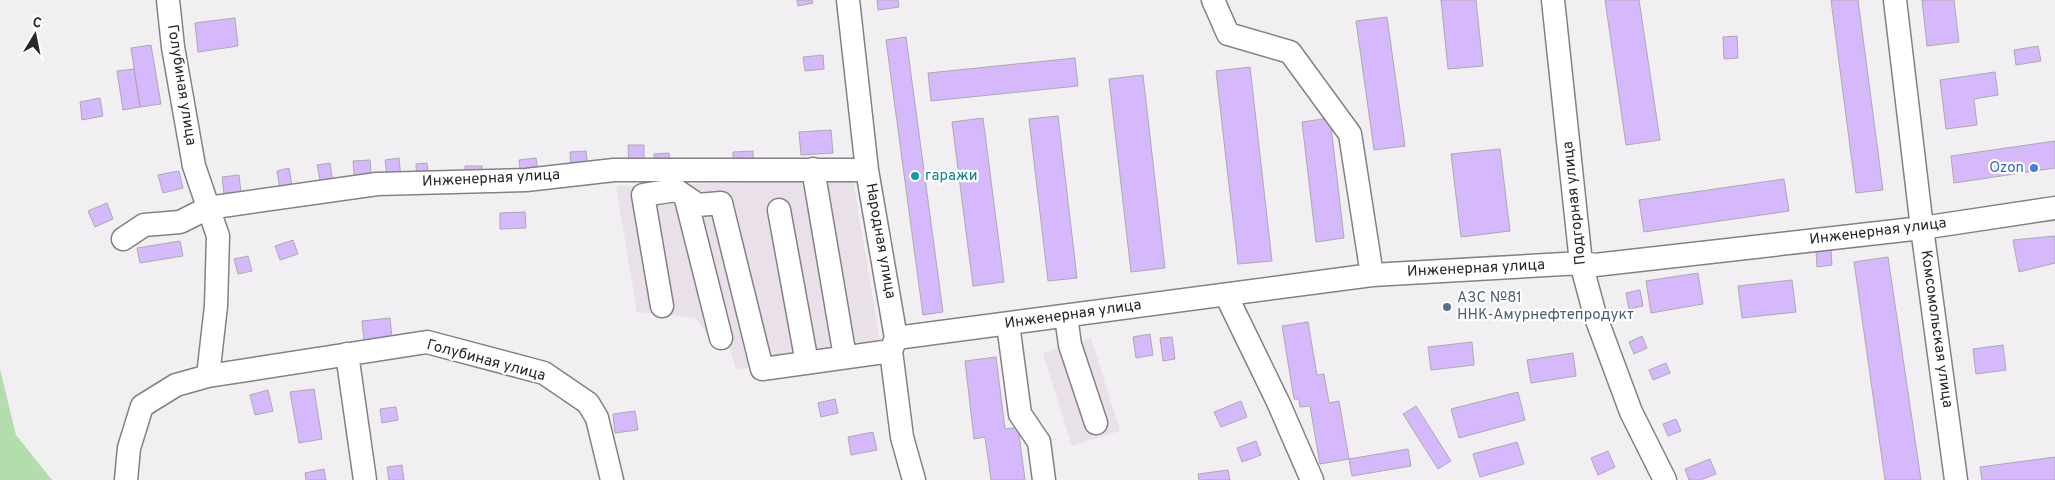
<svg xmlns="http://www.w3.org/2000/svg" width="2055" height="480" font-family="Overpass,sans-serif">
	<rect width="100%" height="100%" fill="#f2eff3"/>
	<path fill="#e9e0ea" d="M853,179L880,342L736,370L728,340L712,343L696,318L637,312L616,186Z
		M1091,338L1120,431L1072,446L1043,353Z"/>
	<path fill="#b4ddae" d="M0,369L16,435L52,480H0Z"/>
	<path fill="#d6b9fd" stroke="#acaaae" d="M797,0H812L813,3L798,6Z
		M877,0H898L899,7L878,10Z
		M1441,0H1476L1483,66L1448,69Z
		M1605,0H1639L1660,140L1626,145Z
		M1831,0H1858L1883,190L1856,193Z
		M1922,0H1954L1959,42L1927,46Z
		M1387,17L1405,146L1374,150L1356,21Z
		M235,18L238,46L198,52L195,23Z
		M1737,36L1738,58L1724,59L1723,37Z
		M906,37L943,312L923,315L886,40Z
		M151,45L161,104L140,107L131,48Z
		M2038,46L2041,61L2016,65L2014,50Z
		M823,55L824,69L805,71L803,57Z
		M1075,58L1078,86L931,101L928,73Z
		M1250,67L1272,261L1238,264L1216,71Z
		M134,69L140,107L123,110L117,71Z
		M1995,72L1998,95L1974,99L1977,125L1946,129L1940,80Z
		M1143,75L1165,268L1131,272L1109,79Z
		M100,98L103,116L82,120L80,102Z
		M1058,116L1077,278L1048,281L1029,119Z
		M983,118L1004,282L973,286L952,122Z
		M1330,118L1344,238L1316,242L1302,122Z
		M831,130L833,153L801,155L799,132Z
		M2055,141V168L1954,183L1951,156Z
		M628,145H644V169H629Z
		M1500,149L1510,231L1461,237L1451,154Z
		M586,151L588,168L571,169L570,152Z
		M753,151V167L733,168V152Z
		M669,153L670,168L655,169L654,154Z
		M399,158L401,179L388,181L385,160Z
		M536,158L539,176L521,179L519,160Z
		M370,160L372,183L355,184L353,161Z
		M330,163L333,183L321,185L317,165Z
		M427,163L429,180L417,181L416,164Z
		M465,166H482V179L465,180Z
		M289,168L292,186L280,189L277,171Z
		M179,171L183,188L163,193L158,175Z
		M239,175L241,193L224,194L222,177Z
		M1784,179L1789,211L1644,232L1639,200Z
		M107,203L113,219L95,227L88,211Z
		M525,212L526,228L500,229V213Z
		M2055,236V263L2019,272L2013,240Z
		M293,240L298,254L280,260L275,246Z
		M180,241L183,256L140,263L137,248Z
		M1831,250L1832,265L1817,267L1816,251Z
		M248,256L252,271L238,274L234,259Z
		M1888,257L1921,480H1885L1854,262Z
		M1698,273L1703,304L1651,313L1646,281Z
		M1792,280L1796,312L1742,318L1738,286Z
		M1640,290L1643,306L1629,309L1626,293Z
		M390,318L392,338L364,341L362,321Z
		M1308,322L1317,375L1324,374L1329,403L1339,401L1349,459L1320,464L1310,406L1300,407L1299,399H1294L1282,326Z
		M1150,334L1153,355L1136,358L1133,337Z
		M1642,336L1647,348L1634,354L1629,342Z
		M1172,337L1175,359L1163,361L1160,338Z
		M1472,342L1474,365L1431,370L1428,347Z
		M2003,345L2006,370L1976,374L1973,349Z
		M1573,353L1576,376L1531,383L1527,360Z
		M996,357L1005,429L1018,427L1025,480H991L985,437L974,439L965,361Z
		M1666,363L1670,373L1653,380L1649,370Z
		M314,389L322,439L299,443L290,392Z
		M268,390L273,411L255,415L250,395Z
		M1518,392L1525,420L1459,438L1451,409Z
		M835,399L838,413L821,417L818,403Z
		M1241,401L1247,417L1221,427L1214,412Z
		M1416,406L1451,461L1438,469L1403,414Z
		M396,407L398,420L382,423L380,409Z
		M635,411L638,430L615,433L613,414Z
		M1676,419L1681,431L1668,436L1663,424Z
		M873,432L877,450L851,455L848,437Z
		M1256,441L1261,455L1242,462L1237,448Z
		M1517,442L1524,464L1480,477L1473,454Z
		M1408,449L1411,466L1352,476L1349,459Z
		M1608,451L1615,467L1598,475L1591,458Z
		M2055,457V480H1982L1980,467Z
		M1710,459L1716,474L1700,480H1689L1685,469Z
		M402,465L404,480H389L387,467Z
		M324,469L326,480H306L305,473Z
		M1228,470L1230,480H1199L1198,474Z"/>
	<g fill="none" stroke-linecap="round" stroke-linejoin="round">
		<defs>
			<path id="minor" d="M848,0L867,170L896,338L891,351L902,437L914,480
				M1213,0L1228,34L1290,52L1350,134L1372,275
				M1553,0L1581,263L1595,315L1631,412L1665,480
				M1895,0L1922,228L1956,480
				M813,169L845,357
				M686,199L721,338
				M779,210L807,363
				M123,239L144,225L180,222L208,208L377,184L526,180L614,170H867
				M1226,295L1278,402L1312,480
				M662,306L643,195L676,190L698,205L721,203L762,369L891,351
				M1066,316L1070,345L1096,423
				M1008,324L1020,414L1039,442L1044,480
				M896,338L1372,275L1581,263L1595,265L1922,228L2055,208
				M347,354L365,480
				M208,376L427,342L544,373L588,403L597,418L612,480
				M126,480L129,448L142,406L176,385L208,376L216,306L218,236L194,166L173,47L168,0"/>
		</defs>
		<use href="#minor" stroke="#848185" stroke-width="25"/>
		<use href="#minor" stroke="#fff" stroke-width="22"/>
	</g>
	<circle fill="#3f7fe0" stroke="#fff" stroke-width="2" cx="2034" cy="168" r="5"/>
	<circle fill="#0f9aa8" stroke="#fff" stroke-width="2" cx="915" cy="176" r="5"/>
	<circle fill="#5c6f8a" stroke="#fff" stroke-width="2" cx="1447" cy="307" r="5"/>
	<g text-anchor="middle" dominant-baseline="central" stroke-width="4.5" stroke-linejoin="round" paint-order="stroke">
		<g font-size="15" fill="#282628" stroke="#fff">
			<text transform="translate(181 85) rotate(81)">Голубиная улица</text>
			<text transform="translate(491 179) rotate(-3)">Инженерная улица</text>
			<text transform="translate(1575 203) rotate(-96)">Подгорная улица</text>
			<text transform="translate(1878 232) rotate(-7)">Инженерная улица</text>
			<text transform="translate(880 241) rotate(80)">Народная улица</text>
			<text transform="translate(1476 269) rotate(-3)">Инженерная улица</text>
			<text transform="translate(1073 315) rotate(-8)">Инженерная улица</text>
			<text transform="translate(1936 329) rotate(82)">Комсомольская улица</text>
			<text transform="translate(486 361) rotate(15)">Голубиная улица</text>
		</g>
		<g font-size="15" fill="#366cbe" stroke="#fff" text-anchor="end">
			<text x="2024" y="168">Ozon</text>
		</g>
		<g font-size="15" fill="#0d838f" stroke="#fff" text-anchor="start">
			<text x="925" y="176">гаражи</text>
		</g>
		<g font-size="15" fill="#4e5e75" stroke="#fff" text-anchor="start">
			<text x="1457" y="298">АЗС №81<tspan x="1457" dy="17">ННК-Амурнефтепродукт</tspan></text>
		</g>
	</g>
	<g transform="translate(35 35) rotate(10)" stroke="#ffffff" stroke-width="4" paint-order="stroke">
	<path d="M0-4L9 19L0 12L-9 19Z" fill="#282628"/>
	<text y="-8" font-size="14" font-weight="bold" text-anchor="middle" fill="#282628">С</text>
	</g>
</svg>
